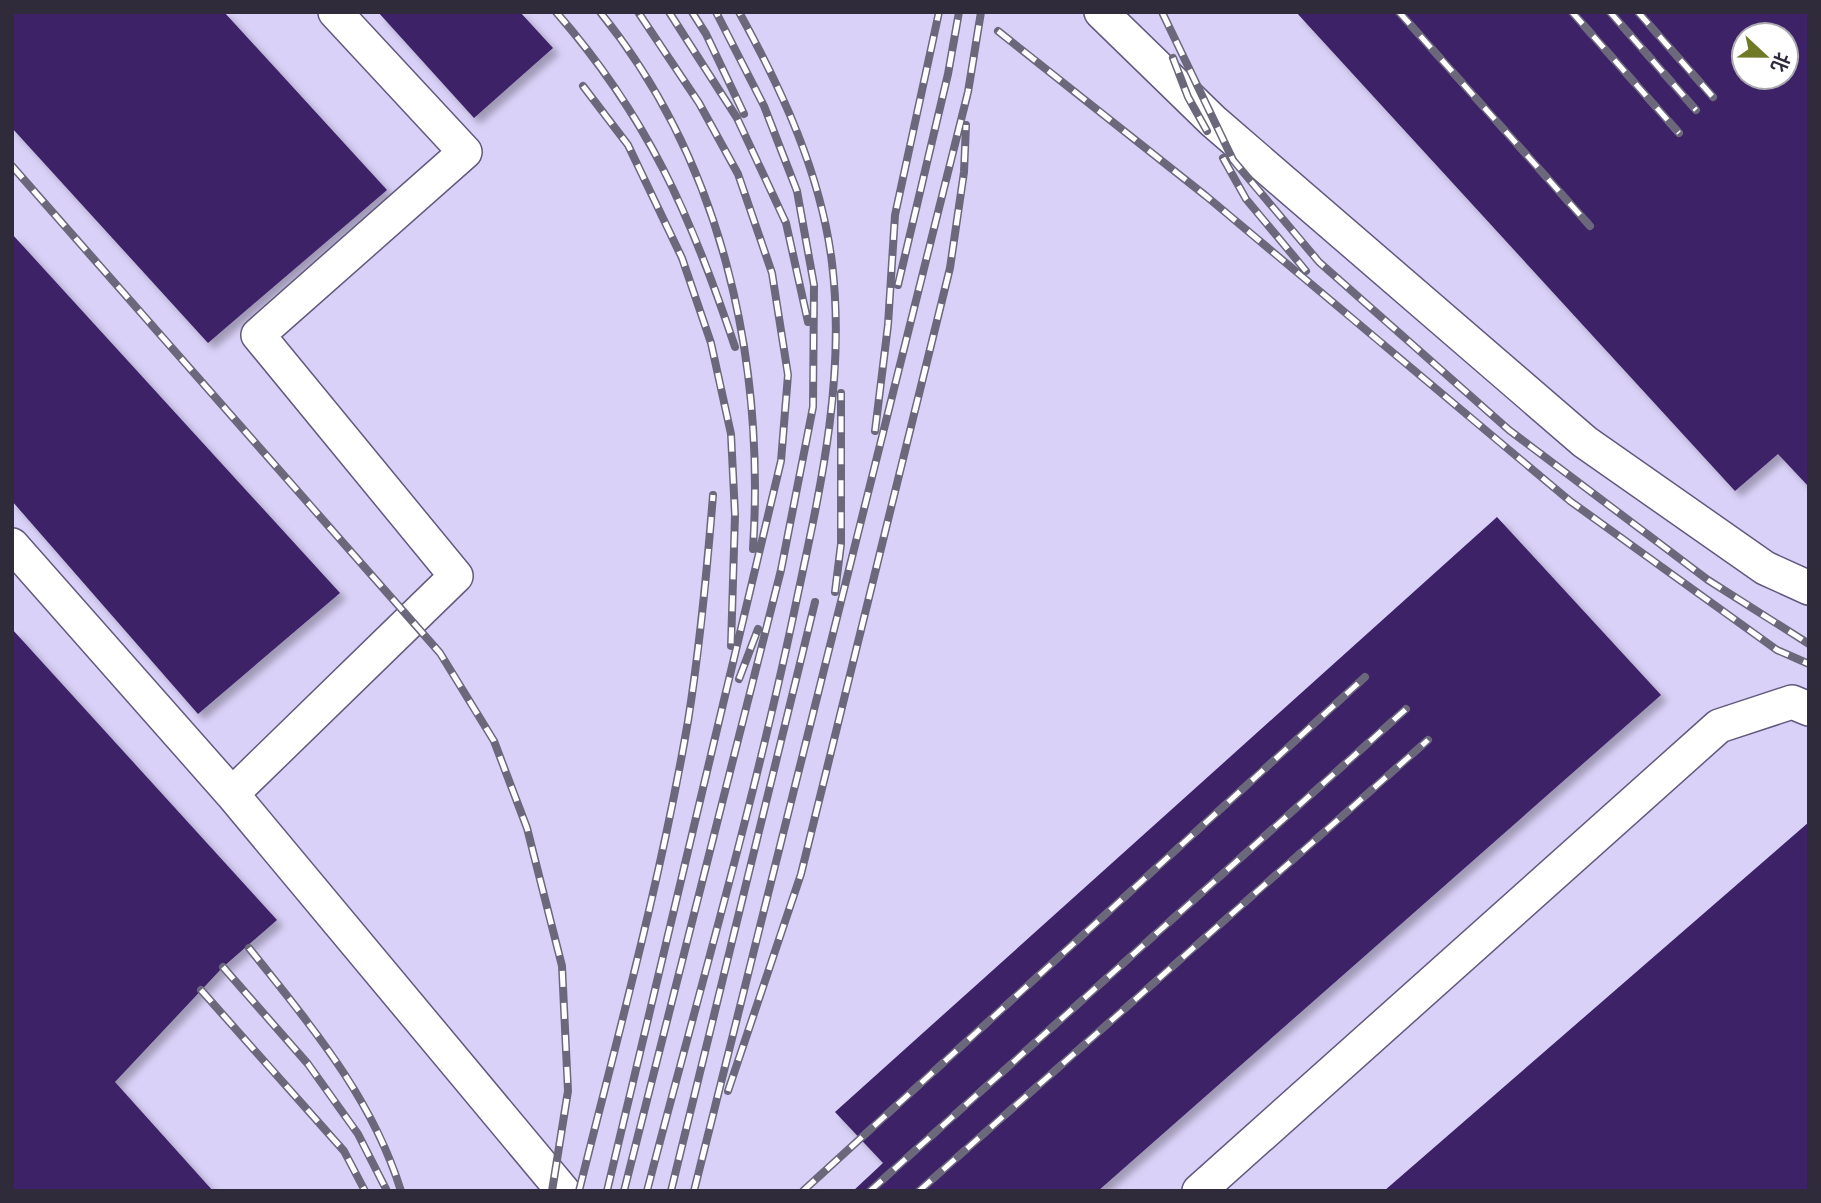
<svg xmlns="http://www.w3.org/2000/svg" width="1821" height="1203" font-family="'DejaVu Sans','Noto Sans SC',sans-serif">
	<defs>
		<filter id="shadow"><feDropShadow dx="6" dy="6" stdDeviation="3.5" flood-color="#0004"/></filter>
	</defs>
	<rect width="100%" height="100%" fill="#e6e0f9"/>
	<path fill="#dad1f8" fill-rule="evenodd" d="M12,12H1809V1191H12ZM1744,35H1786V77H1744Z"/>
	<path fill="#3c2368" fill-rule="evenodd" filter="url(#shadow)" d="M12,12H224L387,190L208,343L12,128Z
		M378,12H520L553,48L474,118Z
		M1296,12H1809V487L1778,454L1735,491ZM1744,35H1786V77H1744Z
		M12,234L340,593L198,714L12,501Z
		M1497,517L1661,695L1098,1191H853L883,1163L835,1112Z
		M12,629L277,920L223,967L115,1082L213,1191H12Z
		M1809,822V1191H1384Z"/>
	<g fill="none" stroke-linecap="round" stroke-linejoin="round">
		<defs>
			<path id="minor" d="M1101,12L1213,121L1585,442L1765,568L1809,588
				M12,545L232,794L563,1191
				M232,794L456,576L258,335L465,152L335,12
				M1199,1191L1719,726L1792,702L1809,709"/>
		</defs>
		<use href="#minor" stroke="#62597c" stroke-width="36"/>
		<use href="#minor" stroke="#fff" stroke-width="33"/>
		<defs>
			<path id="rail" d="M556,12C648,117 691,216 735,347
				M600,12C722,162 765,359 753,549
				M669,12L737,118L786,223L808,322
				M692,12L706,34L744,114
				M1162,12L1233,160L1319,262L1509,430L1708,580L1809,644
				M1399,12L1590,226
				M1572,12L1679,133
				M1610,12L1696,110
				M1638,12L1713,97
				M998,31L1206,196L1570,501L1777,650L1809,664
				M1173,58L1188,97L1207,131
				M583,86L628,145L682,258L711,343L731,434L735,515L731,646
				M1223,158L1246,199L1306,271
				M12,166L440,653L494,741L527,828L562,966L568,1091L552,1191
				M898,285L948,74L959,12
				M875,431L888,325L895,215L939,12
				M835,592L841,544V393
				M739,679L758,629
				M249,948C310,1025 371,1095 401,1191
				M223,967L308,1064L358,1134L387,1191
				M201,990L344,1151L365,1191
				M728,1091L801,874L950,268L964,172L966,125
				M579,1191C618,1035 661,879 688,721C700,646 707,571 713,495
				M607,1191L781,461L788,375L772,273L738,174L699,103L638,12
				M624,1191L781,570L813,407L814,285L797,191L764,106L716,12
				M647,1191C698,995 755,800 796,603C820,490 846,379 832,263C821,174 782,90 739,12
				M671,1191L815,602
				M694,1191L968,92L981,12
				M803,1191L1365,677
				M870,1191L1406,709
				M919,1191L1428,740"/>
		</defs>
		<use href="#rail" stroke="#6c687b" stroke-width="8"/>
		<use href="#rail" stroke="#fff" stroke-width="5" stroke-dasharray="16" stroke-linecap="butt"/>
	</g>
	<rect width="1821" height="1203" fill="none" stroke="#2f2b3b" stroke-width="28"/>
	<g transform="translate(1765 56) rotate(112)"><circle r="33" fill="#ffffff" stroke="#acaab1" stroke-width="2"/>
	<path d="M0-5L12 26L0 18L-12 26Z" fill="#707a26"/>
	<text y="-10" font-size="19" font-weight="bold" text-anchor="middle" fill="#2f2b3b">北</text>
	</g>
</svg>
